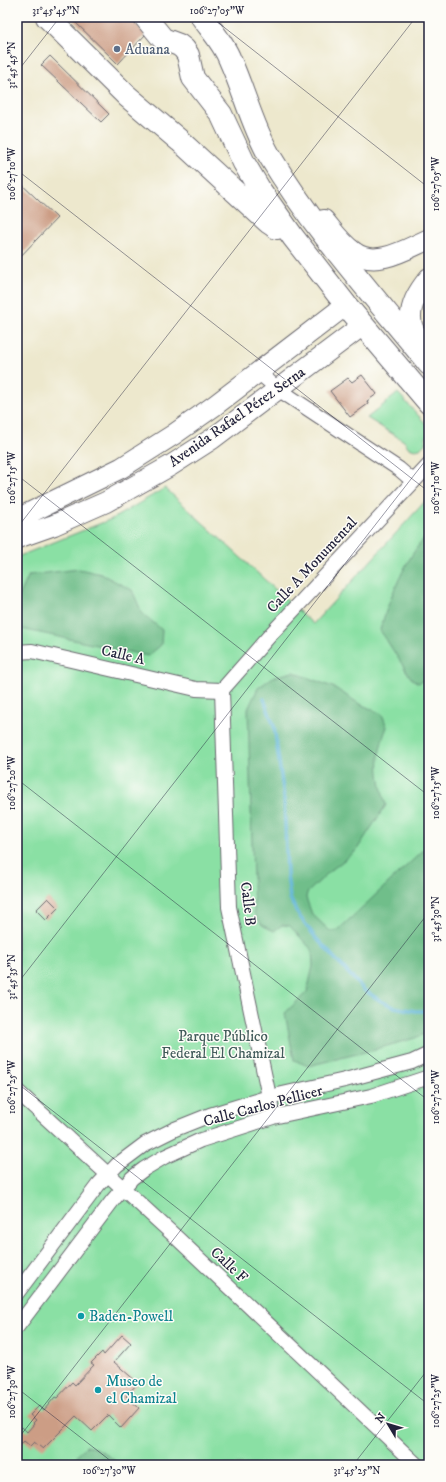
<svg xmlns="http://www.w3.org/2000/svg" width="446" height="1482" font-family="'IM FELL DW Pica',serif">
	<rect width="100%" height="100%" fill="#fdfcf7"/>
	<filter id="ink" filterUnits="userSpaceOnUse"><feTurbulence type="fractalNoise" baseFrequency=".025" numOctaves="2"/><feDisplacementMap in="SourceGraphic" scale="8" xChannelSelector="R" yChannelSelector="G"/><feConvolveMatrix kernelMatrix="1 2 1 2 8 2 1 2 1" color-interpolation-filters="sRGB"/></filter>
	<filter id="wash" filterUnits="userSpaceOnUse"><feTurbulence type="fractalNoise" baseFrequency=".012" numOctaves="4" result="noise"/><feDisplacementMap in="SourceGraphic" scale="16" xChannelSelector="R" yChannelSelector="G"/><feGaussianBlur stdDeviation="0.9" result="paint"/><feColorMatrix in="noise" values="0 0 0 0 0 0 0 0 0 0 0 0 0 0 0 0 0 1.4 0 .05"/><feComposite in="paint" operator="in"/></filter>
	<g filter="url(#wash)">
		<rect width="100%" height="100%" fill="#ede8cd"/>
		<path fill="#8ae0a4" stroke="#568170" d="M398,393L427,425L429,432L426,438L425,444L420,449L415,450L409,448L404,441L367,418Z
			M165,488L313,624L429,497V1465H17V557L114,518Z"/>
		<path fill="#6fbe8a" stroke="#487062" d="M429,535V678L418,683L411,678L380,630C387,605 408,550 429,535Z
			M79,569L101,574L132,590L142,613L162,630L161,645L148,656L17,628V601L29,575Z
			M293,672L335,688L358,703L382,714L387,727C375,756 377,775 386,805L356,851L330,871L307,893L306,898L312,914L330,931H337L429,845V1032L415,1038L365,1052L308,1066L294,1060L285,1013L307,992L313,966L312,950L290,926L282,925L274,931L262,925L254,913L248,709L258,688L273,677Z
			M86,1446C100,1447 110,1457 120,1465H69Z"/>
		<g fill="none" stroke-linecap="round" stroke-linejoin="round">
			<path stroke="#5ab3d7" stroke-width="3.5" d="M264,699L274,726L284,797L287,874L290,898L297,913L316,938L364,990L381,1001L394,1007L415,1011H429"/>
		</g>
		<g id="blocks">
			<path fill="#cc9d85" d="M70,17H129L146,34L118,64Z
				M50,56L109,114L101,122L41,65Z
				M17,180L57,218L17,260Z
				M362,375L377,394L367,401L368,404L350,417L330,391L348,378L352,382Z
				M48,898L58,908L46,920L36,910Z
				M122,1335L131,1343L114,1362L138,1383L126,1396L139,1408L121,1428L108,1415L92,1431L76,1416L43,1449L34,1442L30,1446L24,1441L18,1448L17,1447V1433L22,1427L27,1432L34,1424L33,1423L36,1420L30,1415L39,1406L44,1410L55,1397L57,1398L72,1382L75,1385L94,1365L91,1363L102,1352L104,1355Z"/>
		</g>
	</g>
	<g filter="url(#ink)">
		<use href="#blocks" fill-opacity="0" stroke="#69676e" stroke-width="1"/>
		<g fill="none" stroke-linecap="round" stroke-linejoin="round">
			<defs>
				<path id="minor" d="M258,372L278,389L399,469L413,481
					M17,652L32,651L196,689L222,690
					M222,690L229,907L271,1106
					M222,690L272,633L429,465
					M17,1091L177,1238L417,1465
					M17,1293L98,1185L117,1165L145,1144L175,1129L210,1115L269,1097L345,1080L412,1062L429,1054
					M17,1327L113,1200L132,1178L144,1169L164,1157L201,1140L273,1117L371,1096L429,1077"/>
				<path id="secondary" d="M324,220C333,231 342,244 354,252C376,269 408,248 429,239
					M428,349C423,342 416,336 413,328C406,310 418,291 429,278
					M17,519L121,468L173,435L214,406L346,305
					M17,538L54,525L106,502L170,466L212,439L363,325"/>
				<path id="trunk" d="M47,17L127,96L180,141L268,222L277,228
					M145,17L163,39L179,45L184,49L188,55L193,78L221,114L244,163L260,190L293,237L346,305L429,403
					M202,17C212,31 224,44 230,60C244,91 252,125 269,155C314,230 374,296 429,364"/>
			</defs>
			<use href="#minor" stroke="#69676e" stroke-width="16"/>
			<use href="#secondary" stroke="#69676e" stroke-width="22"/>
			<use href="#trunk" stroke="#69676e" stroke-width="24"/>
			<use href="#minor" stroke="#fff" stroke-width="14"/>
			<use href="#secondary" stroke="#fff" stroke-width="20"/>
			<use href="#trunk" stroke="#fff" stroke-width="22"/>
		</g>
	</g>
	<path fill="none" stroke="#22223b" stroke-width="1" stroke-opacity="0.45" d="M211,17L429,188M17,72L60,17M17,170L429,492M17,475L429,796M17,528L416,17M17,779L429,1101M17,984L429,456M17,1083L429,1405M17,1388L116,1465M17,1440L429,912M353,1465L429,1368"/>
	<circle fill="#5c6f8a" stroke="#fdfcf7" stroke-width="1.5" cx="117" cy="49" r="4"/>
	<g fill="#0f9aa8" stroke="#fdfcf7" stroke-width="1.5">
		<circle cx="81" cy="1316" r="4"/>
		<circle cx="98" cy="1390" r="4"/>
	</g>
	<g text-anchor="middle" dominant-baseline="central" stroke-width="3" stroke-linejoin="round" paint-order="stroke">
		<g font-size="15" fill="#4e5e75" stroke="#fdfcf7" text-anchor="start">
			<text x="125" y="49">Aduana</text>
		</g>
		<g font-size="15" fill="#22223b" stroke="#fdfcf7">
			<text transform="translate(237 417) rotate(-35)">Avenida Rafael Pérez Serna</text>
			<text transform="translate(312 565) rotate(-47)">Calle A Monumental</text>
			<text transform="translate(123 655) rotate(13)">Calle A</text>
			<text transform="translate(248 904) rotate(83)">Calle B</text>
			<text transform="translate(263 1106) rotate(-15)">Calle Carlos Pellicer</text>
			<text transform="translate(229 1265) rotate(43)">Calle F</text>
		</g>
		<g font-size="15" fill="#415b5a" stroke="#fdfcf7">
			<text x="223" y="1036">Parque Público<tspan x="223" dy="17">Federal El Chamizal</tspan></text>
		</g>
		<g font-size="15" fill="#0d838f" stroke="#fdfcf7" text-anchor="start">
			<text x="89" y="1316">Baden-Powell</text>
			<text x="106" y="1381">Museo de<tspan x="106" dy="17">el Chamizal</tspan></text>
		</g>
	</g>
	<rect width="446" height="1482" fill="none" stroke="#fdfcf7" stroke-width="44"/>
	<g transform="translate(388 1424) rotate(308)" stroke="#fdfcf7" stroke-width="3" paint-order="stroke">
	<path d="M0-3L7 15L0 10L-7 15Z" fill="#22223b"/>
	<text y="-6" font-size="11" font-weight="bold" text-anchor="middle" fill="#22223b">N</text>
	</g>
	<rect x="22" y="22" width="402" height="1438" fill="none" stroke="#22223b" stroke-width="1.5"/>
	<g font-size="10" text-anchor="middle" fill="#22223b">
		<text x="56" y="14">31°45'45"N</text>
		<text x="217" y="14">106°27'05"W</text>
		<text transform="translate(11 65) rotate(-90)" y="4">31°45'45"N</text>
		<text transform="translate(11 174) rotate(-90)" y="4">106°27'10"W</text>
		<text transform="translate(435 184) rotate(-90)" y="4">106°27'05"W</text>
		<text transform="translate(11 478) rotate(-90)" y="4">106°27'15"W</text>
		<text transform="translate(435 488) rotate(-90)" y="4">106°27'10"W</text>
		<text transform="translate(11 783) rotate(-90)" y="4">106°27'20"W</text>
		<text transform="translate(435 793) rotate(-90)" y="4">106°27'15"W</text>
		<text transform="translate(435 919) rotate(-90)" y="4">31°45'30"N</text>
		<text transform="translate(11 977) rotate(-90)" y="4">31°45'35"N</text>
		<text transform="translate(11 1087) rotate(-90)" y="4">106°27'25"W</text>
		<text transform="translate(435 1097) rotate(-90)" y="4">106°27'20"W</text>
		<text transform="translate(11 1392) rotate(-90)" y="4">106°27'30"W</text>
		<text transform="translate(435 1401) rotate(-90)" y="4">106°27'25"W</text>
		<text x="109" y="1474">106°27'30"W</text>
		<text x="357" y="1474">31°45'25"N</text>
	</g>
</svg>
